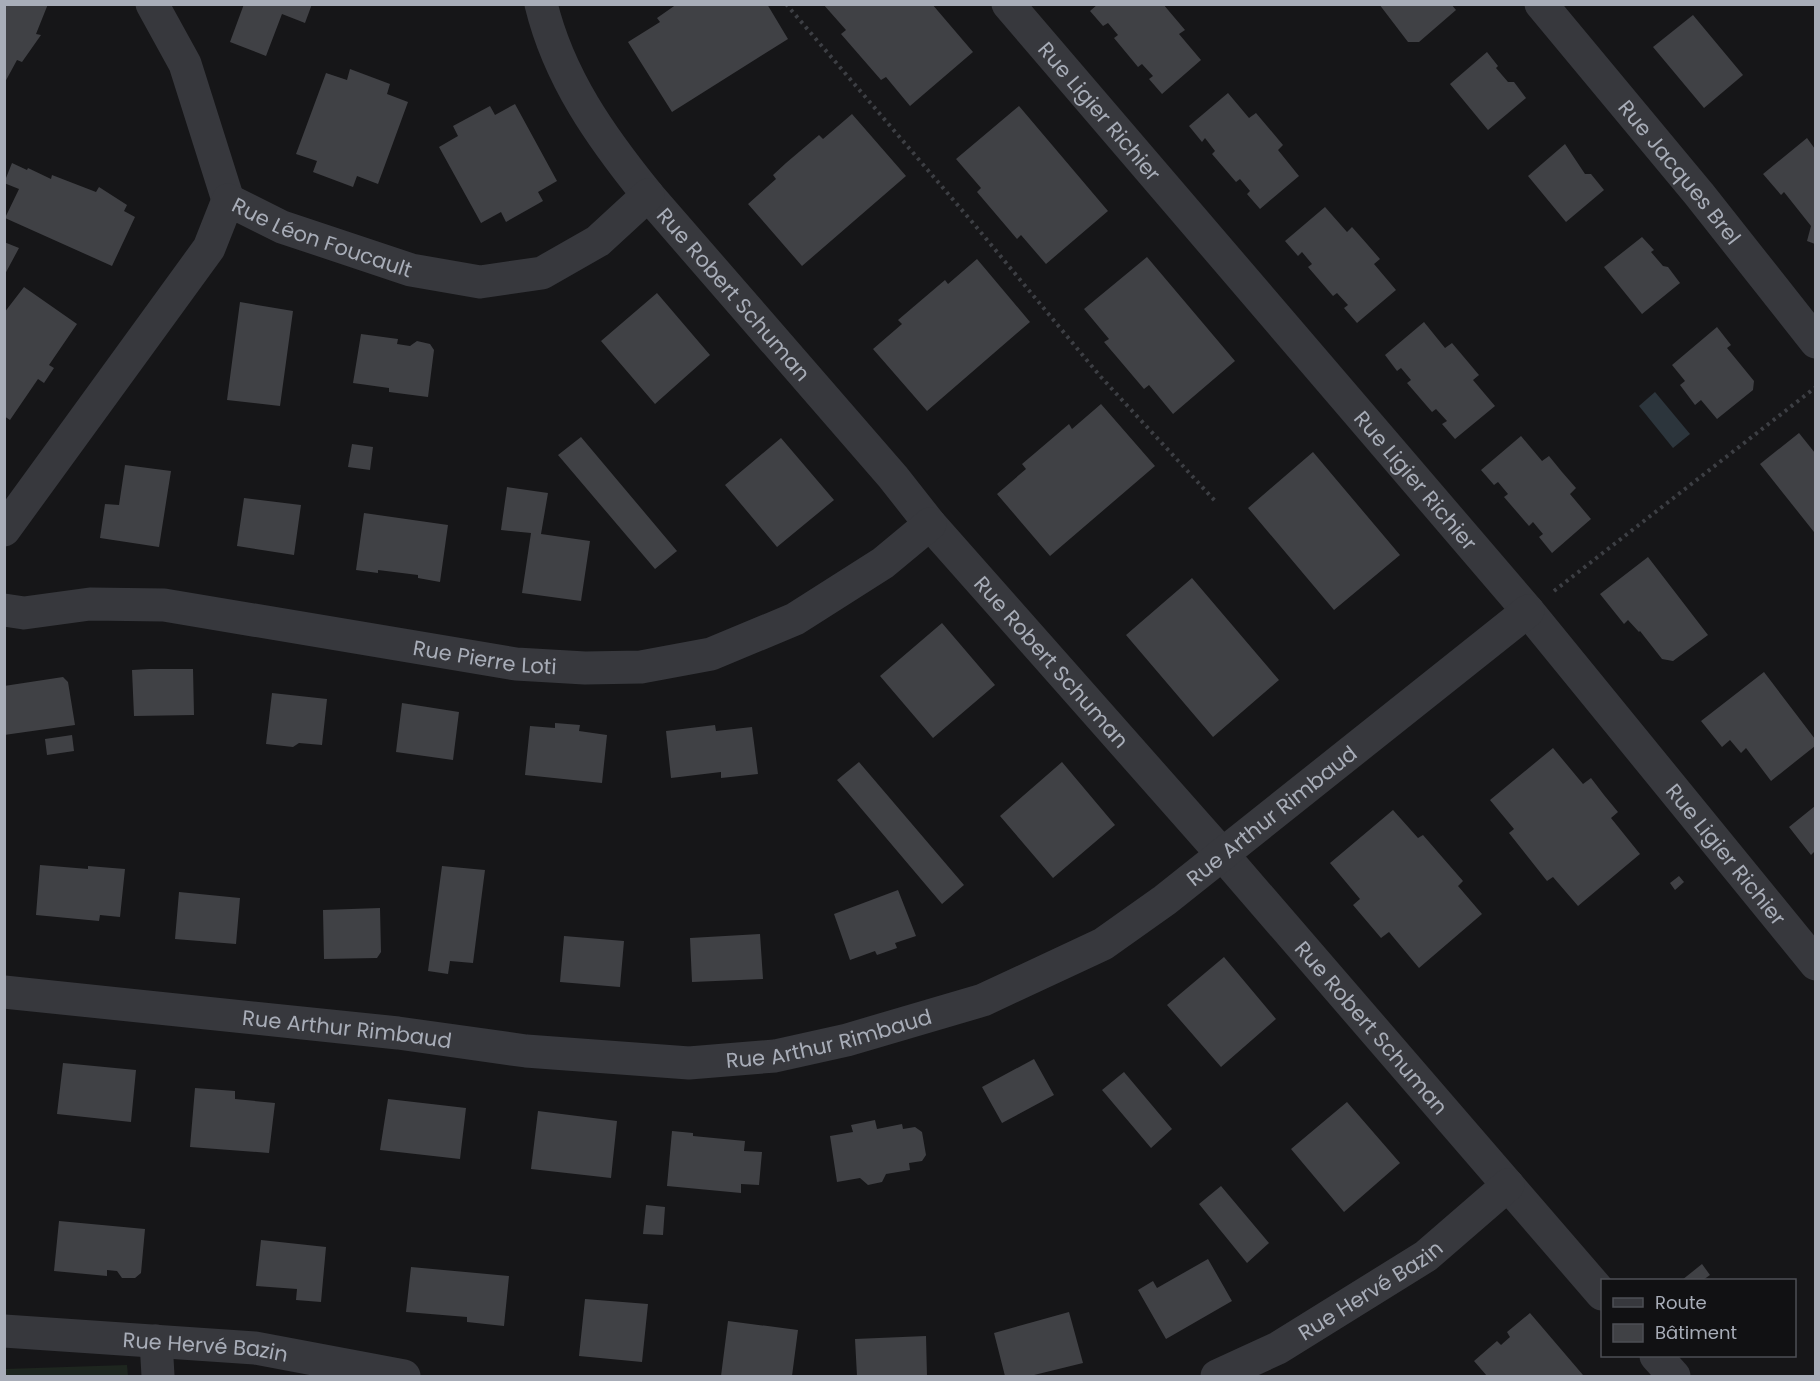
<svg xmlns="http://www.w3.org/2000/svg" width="1820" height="1381" font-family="Poppins,sans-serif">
	<rect width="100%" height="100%" fill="#161618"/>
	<path fill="#1e261f" d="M127,1365L128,1376H5V1369Z"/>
	<path fill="#2c353c" d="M1655,392L1690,434L1673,448L1639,406Z"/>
	<path fill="#404145" d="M4,4H48L36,34L41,35L22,62L17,60L4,84Z
		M244,4H312L305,23L282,14L266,56L230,42Z
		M677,4H767L788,39L672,112L628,42L660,22L657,18Z
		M823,4H932L973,52L910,106L886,77L881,80L841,34L846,30Z
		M1098,4H1163L1185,30L1179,34L1201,60L1162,94L1149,79L1153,76L1142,64L1138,67L1114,38L1118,35L1108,23L1103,26L1090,11Z
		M1379,4H1451L1456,10L1419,42H1408Z
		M1693,15L1743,75L1704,108L1653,47Z
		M1487,52L1498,66L1496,68L1508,82H1514L1526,98L1488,130L1450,84Z
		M350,69L390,84L387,94L408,102L378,184L357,176L353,187L313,172L317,161L296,154L326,73L347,80Z
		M1228,93L1249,118L1256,113L1283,145L1278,150L1299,176L1260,209L1247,194L1250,191L1240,179L1236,182L1212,154L1215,151L1205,138L1202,142L1189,126Z
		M515,104L557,181L538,192L543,201L506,222L501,212L481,223L439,147L458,136L453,126L490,106L495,115Z
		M1019,106L1108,211L1046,264L1021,235L1017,239L977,192L981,188L956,159Z
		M852,114L906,176L802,266L748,204L776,179L773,175L786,163L819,135L823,139Z
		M1807,138L1815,149V244L1807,241L1811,226L1784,192L1781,195L1763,174Z
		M1565,144L1585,174H1591L1604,190L1566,222L1528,176Z
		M12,163L27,170L28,168L51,179L52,175L96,192L99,187L127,205L124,211L135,217L112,266L5,218L19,189L4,183Z
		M1325,207L1347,232L1352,227L1367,244L1380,259L1374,264L1396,290L1357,323L1344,308L1348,305L1337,293L1333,296L1308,267L1312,264L1302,252L1298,256L1285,241Z
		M1642,237L1654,250L1651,252L1663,266L1668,267L1680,283L1642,314L1604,267Z
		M4,242L19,248L4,276Z
		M1147,257L1235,361L1173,414L1149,385L1144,389L1116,356L1104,342L1109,339L1084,309Z
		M977,259L1030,322L927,411L873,349L902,324L898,320L945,280L948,284Z
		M24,287L77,324L49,365L54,368L44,383L38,379L10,420L4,416V313Z
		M657,293L710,355L655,404L601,341Z
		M240,302L293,311L280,406L227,400Z
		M1424,322L1445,348L1452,343L1479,375L1473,380L1495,406L1455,439L1442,424L1447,421L1436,409L1432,412L1407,383L1411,380L1401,368L1397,371L1385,355Z
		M1717,327L1731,345L1727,348L1754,381L1753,390L1717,419L1701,400L1695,405L1680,385L1685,381L1672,365Z
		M361,334L398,339L397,344L410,346L417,341L430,344L434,350L428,397L389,392V388L353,383Z
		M1101,404L1155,466L1050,556L997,494L1026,469L1022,464L1035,453L1069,424L1072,429Z
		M1799,433L1815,453L1814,532L1760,464Z
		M1521,436L1542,461L1549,456L1562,472L1576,488L1570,494L1591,519L1552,553L1539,537L1543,534L1533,522L1529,526L1504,497L1508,494L1498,482L1494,485L1481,470Z
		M581,437L677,551L655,569L558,455Z
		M781,438L834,500L777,547L725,485Z
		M352,444L373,447L370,470L348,467Z
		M1313,452L1400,555L1334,610L1248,508Z
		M125,465L171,471L159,547L100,538L105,504L119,505Z
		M507,487L548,493L541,534L590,541L581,601L522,593L531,533L501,530Z
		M244,498L301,505L294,555L237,546Z
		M364,513L448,525L440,582L418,578V575L378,570V573L356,570Z
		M1648,557L1708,635L1673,661L1662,659L1640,631L1639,632L1628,620L1624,624L1600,594Z
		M1192,578L1279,680L1213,737L1126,635Z
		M942,623L995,685L933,738L880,676Z
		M149,669H193L194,715L134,716L132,670Z
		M1764,672L1815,739V746L1771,781L1746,748L1741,753L1730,740L1722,747L1701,721Z
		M63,677L68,682L75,725L4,735V686Z
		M272,693L327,699L322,745L299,743L293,747L266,744Z
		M402,703L459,712L453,760L396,752Z
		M555,723L580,725L579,731L607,735L602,783L525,775L530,726L555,728Z
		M715,725L716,731L752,727L758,774L721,778V772L671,778L666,731Z
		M72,735L74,751L47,755L45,739Z
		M1553,748L1583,784L1591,778L1604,795L1618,812L1611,818L1640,854L1578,906L1553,877L1547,881L1509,833L1514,829L1490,800Z
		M859,762L964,885L942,904L837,780Z
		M1062,762L1115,825L1053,878L1000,816Z
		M1815,806V851L1811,855L1789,827Z
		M1393,810L1418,838L1423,835L1436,850L1463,881L1458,886L1482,914L1419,968L1389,932L1381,938L1353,905L1360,899L1330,863Z
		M40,865L88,869V866L125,869L120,917L100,915L99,921L36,915Z
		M442,866L485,870L473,963L450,961L448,974L428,971Z
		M1679,876L1684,882L1675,890L1670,883Z
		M898,890L916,936L895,943L897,948L877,955L875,951L850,960L834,914Z
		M179,892L240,898L236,944L175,939Z
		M380,908L381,952L377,958L324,959L323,910Z
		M760,934L763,979L692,982L690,938Z
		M564,936L624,941L620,987L560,982Z
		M1224,957L1276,1019L1221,1067L1167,1005Z
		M1034,1059L1054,1095L1002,1123L982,1087Z
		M63,1063L136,1070L131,1122L57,1114Z
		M1124,1072L1172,1129L1151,1148L1102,1090Z
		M195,1088L235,1091V1099L275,1103L269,1153L190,1147Z
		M388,1099L466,1108L460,1159L380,1150Z
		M1347,1102L1400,1163L1344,1212L1291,1149Z
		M538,1111L617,1121L611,1178L531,1169Z
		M875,1120L877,1129L902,1124L903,1129L915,1127L922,1132L926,1155L922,1161L909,1163L910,1170L886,1174L882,1182L868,1185L860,1178L837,1182L830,1136L853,1132L851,1125Z
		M672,1131L693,1133V1136L745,1141L744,1151L762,1152L759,1185L741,1184V1193L667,1186Z
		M1221,1186L1269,1243L1247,1263L1199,1204Z
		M646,1205L665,1207L663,1235L643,1234Z
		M59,1221L145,1229L141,1273L135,1278H122L117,1271L107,1270V1276L54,1271Z
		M261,1240L326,1247L321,1302L296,1300L297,1289L256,1286Z
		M1208,1259L1232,1301L1166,1339L1138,1290L1153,1281L1157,1288Z
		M1702,1264L1710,1275L1703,1280H1682Z
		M411,1267L509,1276L504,1326L467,1322V1317L406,1312Z
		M585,1299L648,1304L642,1362L579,1356Z
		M1069,1312L1083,1363L1030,1376H1005L994,1333Z
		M1530,1313L1583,1375L1582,1376H1487L1474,1361L1497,1341L1501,1345L1510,1337L1507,1332Z
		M728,1321L798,1330L792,1376H721Z
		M926,1336L927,1376H857L855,1339Z"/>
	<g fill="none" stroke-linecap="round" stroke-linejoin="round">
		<path stroke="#3d3f44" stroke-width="4" stroke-dasharray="3 4.5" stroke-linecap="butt" d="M786,4L973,223L1100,376L1217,503
			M1554,591L1816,387"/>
		<g stroke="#37383d" stroke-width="33">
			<path d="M152,4L185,64L228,200"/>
			<path id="s1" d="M541,4C559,78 601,137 648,195L893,477L930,524L1222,854L1602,1294"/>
			<path id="s2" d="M1008,4L1528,611L1816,964"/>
			<path id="s3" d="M1541,4L1699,194L1816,342"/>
			<path id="s4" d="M4,530L209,248L228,200L282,227L411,270L480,282L542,273L598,241L648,195"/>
			<path id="s5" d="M4,610L24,613L90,604L164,605L516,664L585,668L641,667L711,654L795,619L883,563L930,524"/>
			<path id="s6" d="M4,992L398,1033L526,1051L689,1063L775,1056L847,1040L983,1000L1103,944L1165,900L1528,611"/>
			<path id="s7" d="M4,1331L255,1348L404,1376"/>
			<path d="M156,1341L158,1376"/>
			<path d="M1656,1356L1674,1376"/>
			<path id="s8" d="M1217,1376L1278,1348L1426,1256L1508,1185"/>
		</g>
	</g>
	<g text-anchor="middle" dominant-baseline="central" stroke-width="4.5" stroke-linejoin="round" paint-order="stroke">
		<g font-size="21" fill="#a8adb8" stroke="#111113">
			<text stroke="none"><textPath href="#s2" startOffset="141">Rue Ligier Richier</textPath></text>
			<text stroke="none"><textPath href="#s3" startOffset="218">Rue Jacques Brel</textPath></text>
			<text stroke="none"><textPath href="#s4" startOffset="502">Rue Léon Foucault</textPath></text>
			<text stroke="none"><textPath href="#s1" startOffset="352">Rue Robert Schuman</textPath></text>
			<text stroke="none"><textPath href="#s2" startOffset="627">Rue Ligier Richier</textPath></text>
			<text stroke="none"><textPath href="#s5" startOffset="486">Rue Pierre Loti</textPath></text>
			<text stroke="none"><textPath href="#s1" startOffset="838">Rue Robert Schuman</textPath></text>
			<text stroke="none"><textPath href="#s6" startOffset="1335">Rue Arthur Rimbaud</textPath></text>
			<text stroke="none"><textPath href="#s2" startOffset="1113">Rue Ligier Richier</textPath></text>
			<text stroke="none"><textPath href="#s1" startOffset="1324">Rue Robert Schuman</textPath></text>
			<text stroke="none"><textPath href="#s6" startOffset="345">Rue Arthur Rimbaud</textPath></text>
			<text stroke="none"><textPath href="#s6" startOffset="831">Rue Arthur Rimbaud</textPath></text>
			<text stroke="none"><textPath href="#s8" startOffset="176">Rue Hervé Bazin</textPath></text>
			<text stroke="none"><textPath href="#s7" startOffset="202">Rue Hervé Bazin</textPath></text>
		</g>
	</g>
	<rect width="1820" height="1381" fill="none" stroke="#a8adb8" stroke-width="12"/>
	<rect x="1601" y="1279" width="195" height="78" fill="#111113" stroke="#4d4f55" stroke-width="1.5"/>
	<rect x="1613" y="1298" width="30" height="9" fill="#37383d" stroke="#4d4f55" stroke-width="1.5"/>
	<text x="1655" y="1309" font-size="18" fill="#a8adb8">Route</text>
	<rect x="1613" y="1324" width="30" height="18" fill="#404145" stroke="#4d4f55" stroke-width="1.5"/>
	<text x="1655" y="1339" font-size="18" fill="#a8adb8">Bâtiment</text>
</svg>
